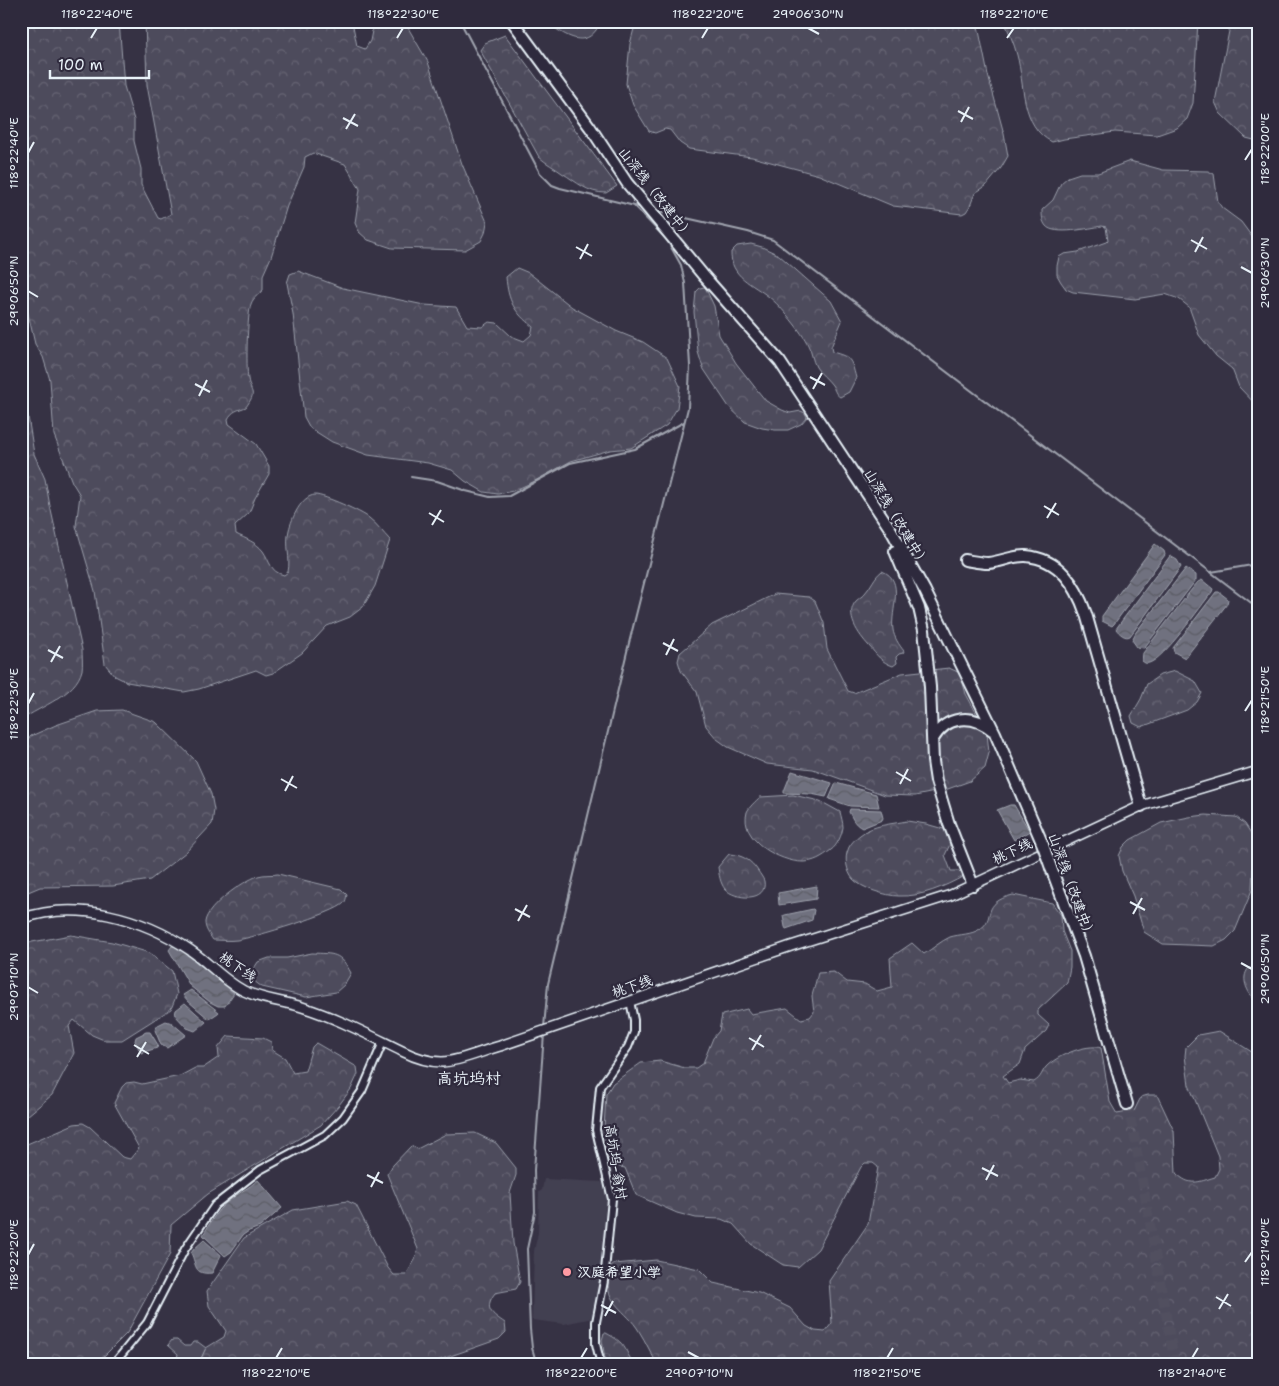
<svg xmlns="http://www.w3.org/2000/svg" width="1279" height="1386" font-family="'Shantell Sans','LXGW WenKai TC',sans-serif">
	<defs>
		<pattern id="forest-crowns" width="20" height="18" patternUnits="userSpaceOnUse" patternTransform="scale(1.25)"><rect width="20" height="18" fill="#4d4b5c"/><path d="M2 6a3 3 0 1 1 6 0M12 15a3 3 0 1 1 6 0" fill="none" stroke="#676574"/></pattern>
		<pattern id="water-waves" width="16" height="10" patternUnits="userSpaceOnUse" patternTransform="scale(1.25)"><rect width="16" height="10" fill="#70717f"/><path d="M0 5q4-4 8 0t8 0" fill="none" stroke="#5b5c64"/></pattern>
	</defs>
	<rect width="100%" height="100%" fill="#363244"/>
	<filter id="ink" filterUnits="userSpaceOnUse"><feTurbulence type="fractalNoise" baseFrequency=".02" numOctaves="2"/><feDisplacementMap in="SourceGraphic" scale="10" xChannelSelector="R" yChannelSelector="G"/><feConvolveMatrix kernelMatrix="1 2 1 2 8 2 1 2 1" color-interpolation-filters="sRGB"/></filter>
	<g filter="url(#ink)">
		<path fill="#433f51" d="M544,1179L602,1182L607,1193L598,1294L593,1318L564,1324L532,1320L534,1251L538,1233L539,1192L542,1190Z"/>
		<path fill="#4d4b5c" stroke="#9a9eaa" d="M172,1340H177L184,1346H190L193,1342H198L206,1348L198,1365H172L177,1358L178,1354L168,1345Z"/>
		<path fill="url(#forest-crowns)" stroke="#9a9eaa" d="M32,21H119L124,86L134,120V141L141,169V185L158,218L161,219L171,214L147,85L145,21H352L357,46L365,49L370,41L374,21H404L428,62L462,164L487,222L485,233L481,241L465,250L392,248L368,240L359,232L355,223L360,189L345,164L313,153L305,157L304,167L287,206L271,257L263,275V290C259,294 253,298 251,304C247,316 246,366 248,379C251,395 257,391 246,407C238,410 232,411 228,419L229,424L256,444L269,466V474L255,498L249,513L235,526L236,534C246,539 256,542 263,551C270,561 270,572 284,575L288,572C291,558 285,545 289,530C292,518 301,496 315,495C324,495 362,512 369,518C377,524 383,533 390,540L375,586L363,607L350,617L327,626L302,653L273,673L266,675L256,670L199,689L184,692L127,682L115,676L105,664L95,591L76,526L80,495L72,482L54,435L50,380L43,357L35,344L21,283V33Z
			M544,21H601C587,54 564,34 544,21Z
			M636,21H977L988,75L1004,134L1008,156L1001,168L986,186L975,193L970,206L966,212L962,214L893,206L819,175L752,157L689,149L680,143L670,130L665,129L655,133L649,131L633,105L626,84L630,44Z
			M1004,21H1198L1193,103L1187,119L1177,128L1157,135L1115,132L1064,139L1052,142C1020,126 1025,84 1017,55C1014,43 1009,32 1004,21Z
			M1231,21H1258V141L1246,138L1220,113L1215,102Z
			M505,35L617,186L606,193C587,193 577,182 562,173C554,167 547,164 539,157L480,50L485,43Z
			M1130,161L1163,170L1208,171L1214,174L1218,202L1222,208L1241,222L1258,245V407L1239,387L1232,369L1216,356L1199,335L1189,307L1179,299L1165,294L1135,299L1073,292L1066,289L1061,282L1057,275V266L1059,257L1064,254L1078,252L1106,242L1108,240L1106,227L1102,226C1090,228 1054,236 1046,226C1042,221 1042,216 1042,210L1053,200L1061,183L1068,177L1080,173H1098Z
			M751,244L762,247L779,255L831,301L842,321L831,347L832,352C851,357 851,359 856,378L849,392L840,397C835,394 835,390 832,385C827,378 820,374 816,367C812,360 812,352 808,345C803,333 780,305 769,297C753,284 730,277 731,252L737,246Z
			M517,268L529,273L572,307L616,331L643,342L667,358L680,386L677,408L667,425L631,448L610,450L571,461L533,482L513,491L498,494L484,492L465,481L452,470L428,463L368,455L332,442L310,428L304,417L293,314L287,283L290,274L298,271L343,288L424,305L456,307L467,326L482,327L489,322L497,323L511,336L524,341L531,335L533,327C514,312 508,301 506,277Z
			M704,287L706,289L714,306L719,335L736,363L757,390L766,401L782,410L790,413L801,411L805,413L807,417L801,424L788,430H775L762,428L745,422L729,407L703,368L698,352L694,312L696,292L700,288Z
			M21,394L25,398L34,454L45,479L50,506L82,650C82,656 83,664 82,670C76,695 41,706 21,720Z
			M882,571C906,580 890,610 893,630C894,637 899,645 904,651L903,653L899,654L896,657L897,663L893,666C881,662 877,655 869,646C859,635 844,615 856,601C859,598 863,596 865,593C872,585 874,577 882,571Z
			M775,594L809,597L815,601L824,623L827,649L848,691L854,693L902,673L949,668L960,673L966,694L987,733L989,753L985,768L970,781L945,790L915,796L885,795L813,769L767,764L728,747L717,739L706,726L697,692L681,671L678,661L680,653L712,625Z
			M1175,671L1195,681L1202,693L1197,702L1187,710L1141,727L1133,723L1131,716L1141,699L1147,684L1160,675Z
			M122,710L156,722L196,761L211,794L214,810L212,824L186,852L150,880L113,886L40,887L21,895V747L31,736L56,725L97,711Z
			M793,795L820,801L840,812C841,816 843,823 843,827C842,835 837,846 831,850C822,857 814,862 803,862C780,862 739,840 747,812C749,807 756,801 760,797Z
			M1206,815L1236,817L1245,824L1254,838L1257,853L1253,868L1252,890L1235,931L1226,940L1214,946L1163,944L1144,932L1133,896L1122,871L1119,856L1123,847L1130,840L1161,823L1189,817Z
			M907,821L926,824L947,830L951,842L945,855L951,871H959L964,876C944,887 921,897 899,896C886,896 861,888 853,879C847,872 844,858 848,850C849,845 856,838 860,835C872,825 892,824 907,821Z
			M729,854C742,855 751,860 758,871C760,874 763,878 764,881C768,902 735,900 725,889C720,883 719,874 718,867Z
			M278,874L341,889L347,895C346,898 346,901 344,903C336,913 252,938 237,940C229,941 221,940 213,940C209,934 205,929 205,922C207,906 243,881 258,876C264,874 272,875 278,874Z
			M1013,895L1052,903L1061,915L1062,931L1070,951V967L1067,983L1038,1010V1015L1049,1025L1046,1031L1025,1050L1020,1064L1003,1076L1008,1083L1020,1080L1034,1082C1042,1077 1041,1073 1046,1067C1056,1056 1087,1043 1101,1048L1110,1102L1117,1114L1134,1111L1141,1097L1148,1095H1157L1174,1131L1176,1173C1190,1187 1198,1182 1215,1177L1219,1169L1218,1156L1189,1085L1185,1056L1186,1047L1198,1035L1219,1031L1258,1056V1365H658C651,1354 646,1342 639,1331C626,1309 605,1305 608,1276C608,1270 610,1267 615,1264L656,1260L699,1269L713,1283L759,1293L790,1308L806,1326L815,1331L825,1332L832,1323L829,1281L868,1224L878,1167L873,1163H865L861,1167L818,1249L798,1267L783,1265L751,1244L733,1224L721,1219L696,1218L677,1213L636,1195L625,1168L610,1165L604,1129L606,1094L613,1083L641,1063L660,1061L685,1068H696L703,1063L713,1038L719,1031L722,1015L747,1009L751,1014L787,1008L801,1019L810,1017L814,1012L812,996L818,973L834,972L847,982L865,984L877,991L892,987L890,958L912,943L924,954C932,949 941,941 950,937C960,934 971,935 980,929C996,919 980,903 1013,895Z
			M71,935L112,942L150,953L172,971L177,994L171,1009L122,1040H104L92,1035L74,1020L69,1026L74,1053L52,1095L21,1121V944Z
			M312,953C334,954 340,952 351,973L344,985L336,992L306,997L262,987L254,981L251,973L258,962L269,958H287Z
			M1249,968L1258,969V1004C1249,995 1239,979 1249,968Z
			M228,1036L263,1038L271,1042L272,1050L285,1058L293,1073L305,1071L312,1047L316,1043L357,1067L358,1074L351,1089L339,1105L321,1125L208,1194L171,1225L170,1254L127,1333L95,1365H21V1139L27,1144L74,1124L83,1123L90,1127L122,1157L130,1159L139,1148L114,1103L122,1087L126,1083L134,1082L142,1084L180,1076L195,1068H203L219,1057L218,1048Z
			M475,1133L496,1143L516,1168V1175L510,1193L513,1243L520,1282L516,1289L495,1293C483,1309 492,1314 505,1323L506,1332L499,1339L425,1365H198L206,1348L224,1337L226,1331L209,1306L207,1291L244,1238L293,1210L347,1201L356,1205L388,1268L394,1275H406L415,1260L418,1249L387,1174L393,1165L411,1146L417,1149L446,1134Z
			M604,1333H606C627,1344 623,1347 634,1365H606L602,1340Z"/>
		<path fill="url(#water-waves)" stroke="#a0a4af" d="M1155,544L1164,551L1165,555L1114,624L1112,626L1102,621V616Z
			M1170,556L1177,560L1181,567L1130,636C1125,639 1119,633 1116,629L1118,626Z
			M1186,568L1196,575V580L1144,648L1137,647L1132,640L1136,632Z
			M1202,580L1213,589L1212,592C1201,606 1164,659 1149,663C1145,664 1145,663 1142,661L1143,653L1192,589L1198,582Z
			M1216,592H1219L1228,599L1227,604L1185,658L1174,652L1173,648Z
			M792,771L832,783L826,797L811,794L784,793V791Z
			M836,783L876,794L879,807L850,806L829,799Z
			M1010,805H1014L1029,830V832L1014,840L997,810Z
			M850,809L881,810L883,818L882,820L862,828C854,824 853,819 849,812Z
			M817,886L816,899L779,905L778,893Z
			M813,909L814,910L812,920L786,929L785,927L783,916L785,915Z
			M172,946L178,947L234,993L225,1006H218L210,1002L190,986L169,950Z
			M191,990L219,1012L218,1013L209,1019L188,1001L183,995Z
			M185,1003L206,1022L195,1031L187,1028L175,1015L176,1010Z
			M166,1021L172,1023L186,1035L167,1048L161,1045L155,1030L158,1025Z
			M146,1032H150L158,1045L157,1048L141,1053L135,1041L136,1037Z
			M258,1180L282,1208L260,1227L249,1231L243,1235L231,1252L225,1256L203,1235C210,1224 216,1211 226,1203C236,1194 248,1189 258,1180Z
			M204,1240L221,1255L212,1273C193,1275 197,1265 191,1253L194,1249Z"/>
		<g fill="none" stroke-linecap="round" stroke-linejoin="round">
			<path stroke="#a0a4af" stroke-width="2" d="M460,21L540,173L552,185L560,188L643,208
				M655,211L748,232L773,240L1258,608
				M411,477L437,481L466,491L490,497L509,496L570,463L635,449L684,422
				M1211,572L1258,564
				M544,1027L548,984L630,639L688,408L690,366L685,283L681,265L667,240L634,206
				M537,1365L532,1348L530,1329L527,1249L535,1212L534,1170L544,1034"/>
			<path stroke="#514f5f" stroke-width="10" stroke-dasharray="10 5" stroke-linecap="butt" d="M1127,1104L1134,1134L1175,1365"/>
			<defs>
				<path id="minor" d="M113,1365L147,1323L185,1249L215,1205L260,1170L325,1135L343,1118L362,1091L383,1042
					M601,1365L596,1344V1322L604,1281L612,1199L596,1130L600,1087L628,1047L634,1032V1020L630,1001"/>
				<path id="major" d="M21,919C76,899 143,918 190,950C208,962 224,981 244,991C263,1000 282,1001 302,1007C337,1018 369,1035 402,1051C414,1057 428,1062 442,1062C461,1061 482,1051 500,1046L791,946L951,895L1141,806L1258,771"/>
				<path id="highway" d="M512,21L590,127L627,183L703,275L780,362L891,530L925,591L995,733L1043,845
					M895,551L919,608L924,630L930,687L933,761L936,781L949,824L973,885
					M965,560C972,561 981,563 988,563C1001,562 1014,555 1026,556C1060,559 1076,585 1086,614L1141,806
					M933,739C946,716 972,713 992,730
					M1051,868L1084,956L1127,1104"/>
			</defs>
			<use href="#minor" stroke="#e8f1f8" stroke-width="10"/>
			<use href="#major" stroke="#e8f1f8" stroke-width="12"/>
			<use href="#highway" stroke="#e8f1f8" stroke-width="14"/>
			<use href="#minor" stroke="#2f2a3d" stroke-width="6"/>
			<use href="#major" stroke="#2f2a3d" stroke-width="9"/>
			<use href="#highway" stroke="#2f2a3d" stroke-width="10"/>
			<defs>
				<path id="highway-bridge" d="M1043,845L1051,868"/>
			</defs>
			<use href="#highway-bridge" stroke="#e8f1f8" stroke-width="14" stroke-linecap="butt"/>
			<use href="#highway-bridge" stroke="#2f2a3d" stroke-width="10"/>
		</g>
	</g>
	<path fill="none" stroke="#e8f1f8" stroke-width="2" d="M808,28L819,34M91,38L97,28M397,38L403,28M702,38L708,28M1007,38L1014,28M958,111L973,119M343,118L358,126M961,122L969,107M346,129L355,114M28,153L34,142M1245,160L1252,149M1191,240L1207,249M576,247L592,256M1195,252L1203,237M580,259L588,244M1241,267L1252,273M28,291L38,297M810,377L825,385M195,384L210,392M813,389L822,373M199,396L207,380M1044,506L1059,515M429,513L444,522M1047,518L1056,503M432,525L441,510M663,643L678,651M48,650L63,658M666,655L674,639M51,662L60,646M28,704L34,693M1245,711L1252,700M896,772L911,781M281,779L297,788M900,784L908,769M285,791L293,776M1130,902L1145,910M515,909L530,917M1133,914L1142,898M518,921L527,905M1241,963L1252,969M28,987L38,993M749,1038L764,1047M134,1045L149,1054M752,1050L761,1035M137,1057L146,1042M982,1168L998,1176M367,1175L383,1183M986,1180L994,1165M371,1187L379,1172M28,1255L34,1244M1245,1262L1252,1252M1216,1297L1231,1306M601,1305L616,1313M1219,1309L1228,1294M605,1316L613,1301M688,1352L699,1358M276,1358L282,1348M581,1358L587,1348M887,1358L893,1348M1192,1358L1198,1348"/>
	<circle fill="#ff9aa2" stroke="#2f2a3d" stroke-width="2" cx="567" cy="1272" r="5"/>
	<g text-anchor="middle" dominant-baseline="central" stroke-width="4.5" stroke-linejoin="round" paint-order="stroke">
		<g font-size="14" fill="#e8f1f8" stroke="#2f2a3d">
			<text transform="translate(656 193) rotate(52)">山深线（改建中）</text>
			<text transform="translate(897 518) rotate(59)">山深线（改建中）</text>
			<text transform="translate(1012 851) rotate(-25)">桃下线</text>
			<text transform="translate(1072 886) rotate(70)">山深线（改建中）</text>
			<text transform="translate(238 967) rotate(35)">桃下线</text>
			<text transform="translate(632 986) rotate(-19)">桃下线</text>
			<text transform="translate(616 1162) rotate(81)">高坑坞-翁村</text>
		</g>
		<g font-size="14" font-weight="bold" fill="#e8f1f8" stroke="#2f2a3d" text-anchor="start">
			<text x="577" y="1272">汉庭希望小学</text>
		</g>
		<g font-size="16" fill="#e8f1f8" stroke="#2f2a3d">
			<text x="469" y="1078">高坑坞村</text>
		</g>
	</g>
	<rect width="1279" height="1386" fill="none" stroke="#2f2a3d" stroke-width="55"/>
	<path d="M50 70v8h99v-8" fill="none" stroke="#e8f1f8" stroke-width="2.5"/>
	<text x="58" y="70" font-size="15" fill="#e8f1f8" stroke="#2f2a3d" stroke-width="4" paint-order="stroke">100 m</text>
	<rect x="28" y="28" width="1224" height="1330" fill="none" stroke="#e8f1f8" stroke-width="2"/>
	<g font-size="12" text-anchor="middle" fill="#e8f1f8">
		<text x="97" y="18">118°22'40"E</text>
		<text x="403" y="18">118°22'30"E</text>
		<text x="708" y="18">118°22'20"E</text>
		<text x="808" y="18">29°06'30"N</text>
		<text x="1014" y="18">118°22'10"E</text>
		<text transform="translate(1265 149) rotate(-90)" y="4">118°22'00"E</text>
		<text transform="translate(14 153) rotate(-90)" y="4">118°22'40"E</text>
		<text transform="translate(1265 273) rotate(-90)" y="4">29°06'30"N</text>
		<text transform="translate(14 291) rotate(-90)" y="4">29°06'50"N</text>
		<text transform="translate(1265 700) rotate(-90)" y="4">118°21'50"E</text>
		<text transform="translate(14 704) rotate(-90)" y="4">118°22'30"E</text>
		<text transform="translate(1265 969) rotate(-90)" y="4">29°06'50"N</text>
		<text transform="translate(14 987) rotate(-90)" y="4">29°07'10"N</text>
		<text transform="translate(1265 1252) rotate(-90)" y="4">118°21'40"E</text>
		<text transform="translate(14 1255) rotate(-90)" y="4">118°22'20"E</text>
		<text x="276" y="1377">118°22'10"E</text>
		<text x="581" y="1377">118°22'00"E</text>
		<text x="699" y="1377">29°07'10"N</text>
		<text x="887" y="1377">118°21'50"E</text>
		<text x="1192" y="1377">118°21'40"E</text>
	</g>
</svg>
